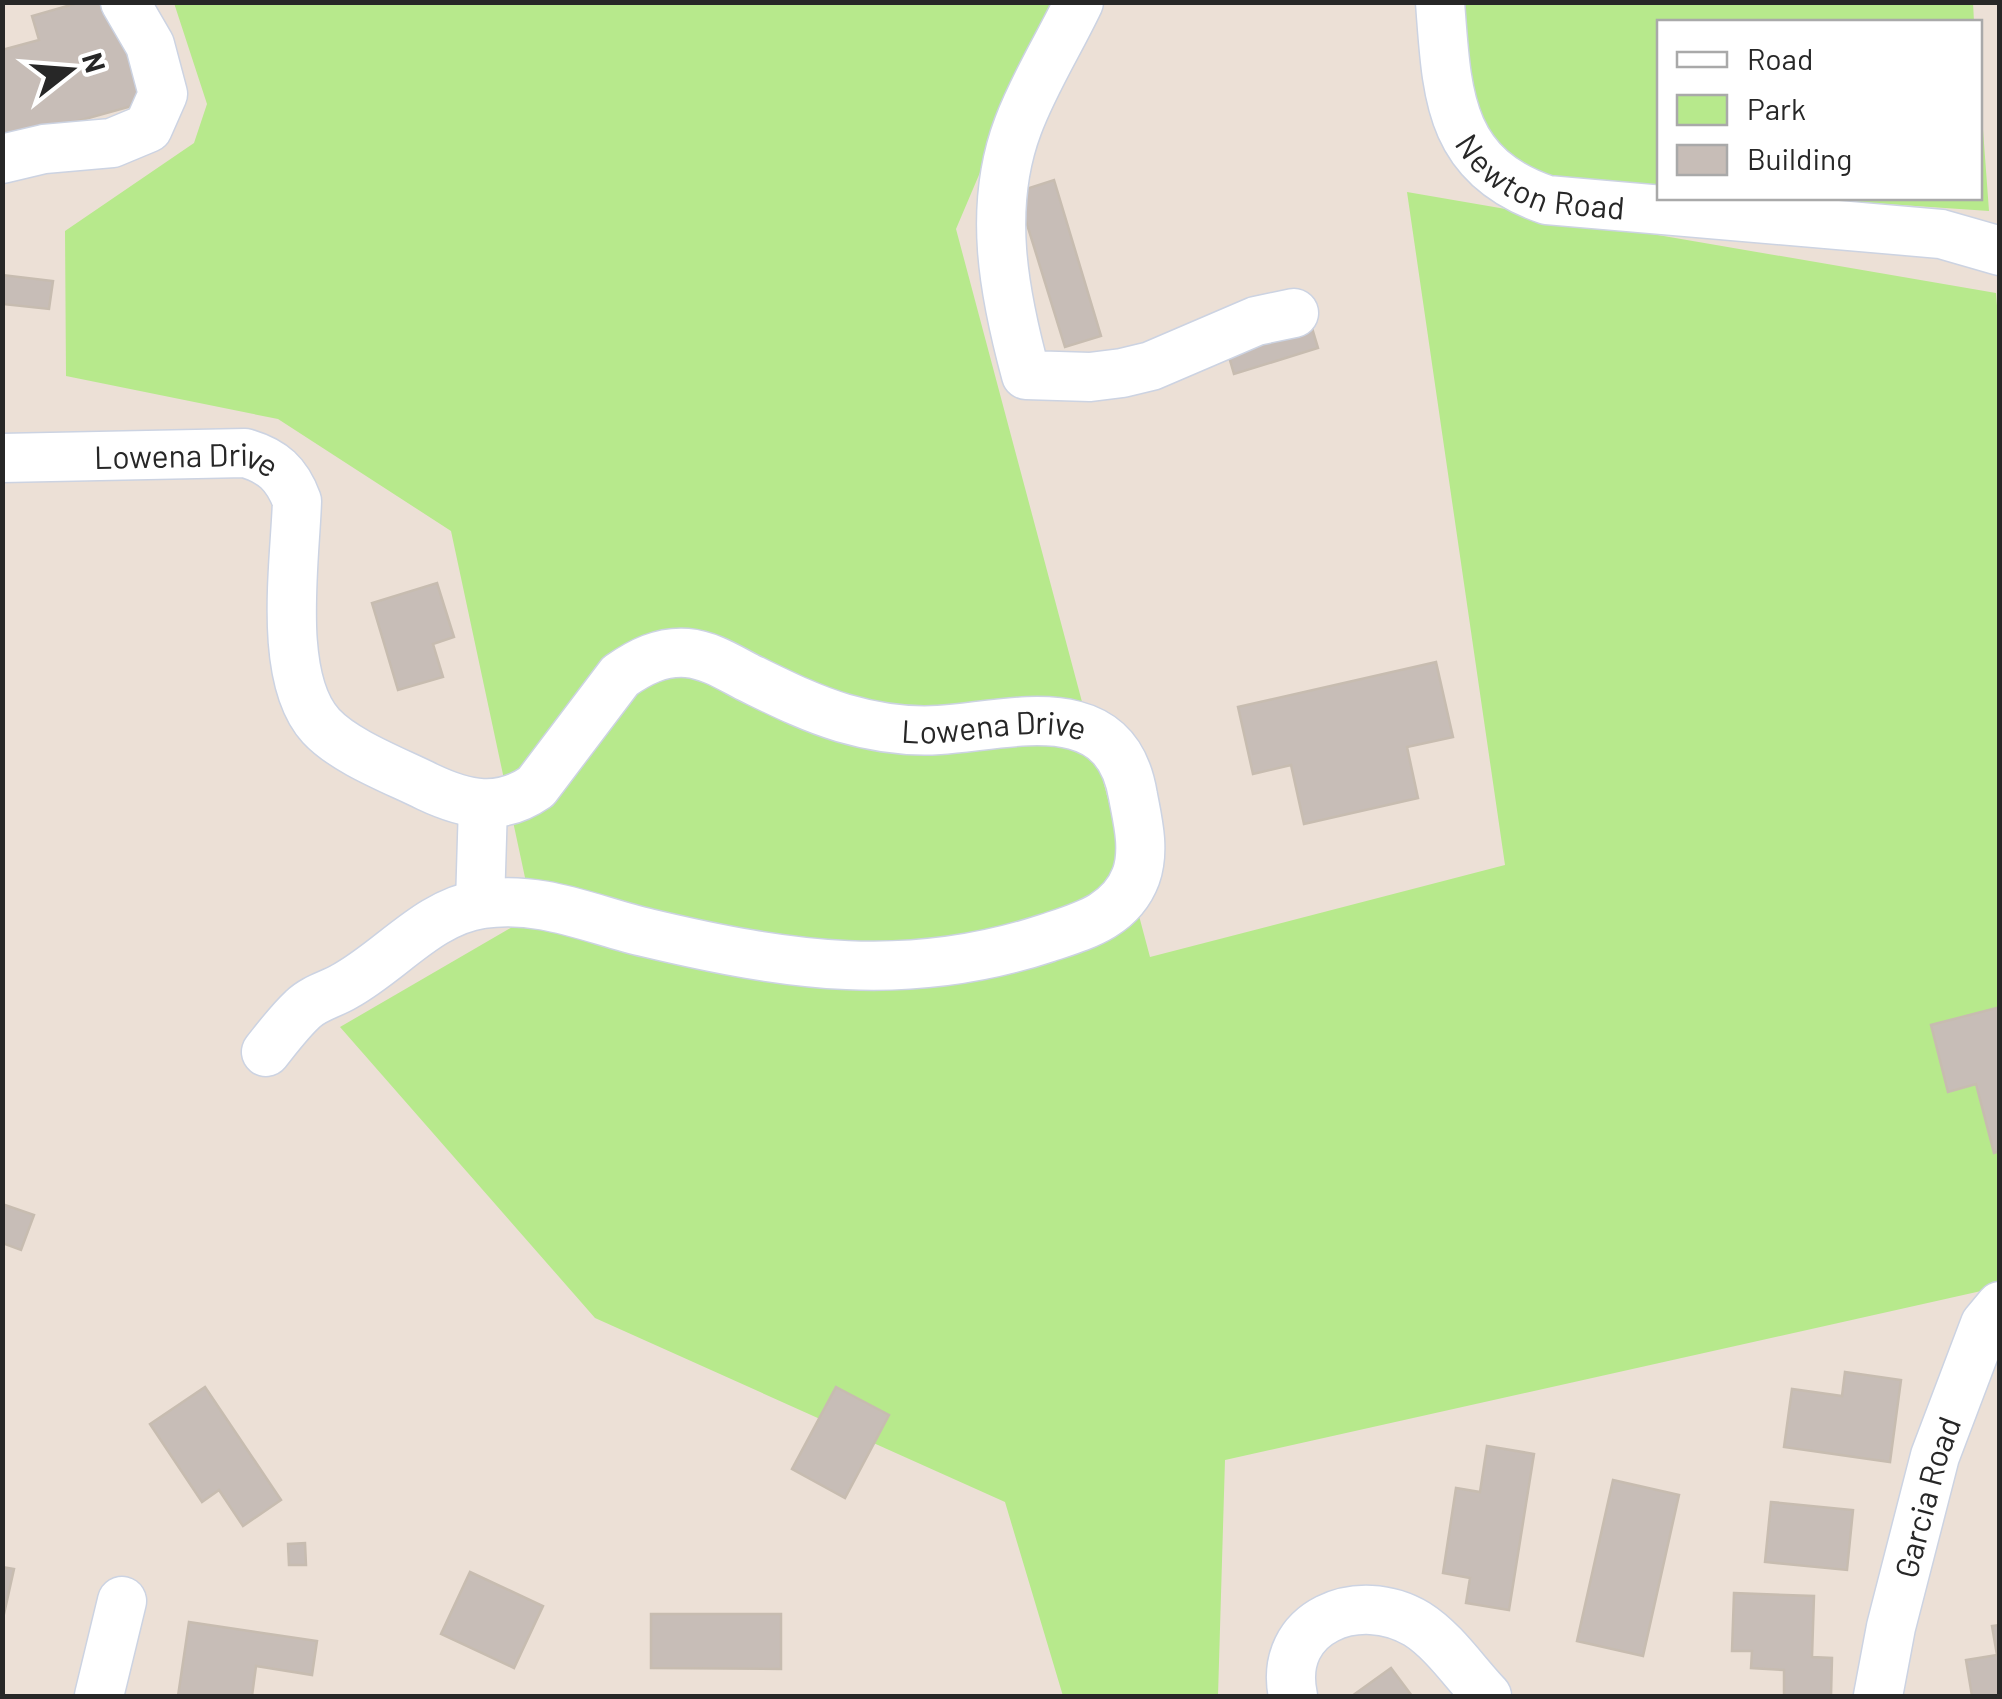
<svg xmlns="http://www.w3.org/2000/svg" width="2002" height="1699" font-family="Barlow,sans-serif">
	<rect width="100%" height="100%" fill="#ece0d6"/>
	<path fill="#b7e98c" d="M1973,2L1974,22H1660L1659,188L1556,180L1492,149L1461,82L1456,3Z
		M174,3H1052L956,229L1150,957L1505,865L1407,192L1996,293L2000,344L1999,1287L1225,1460L1218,1696H1063L1005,1502L595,1318L340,1027L533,915L451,531L278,419L66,376L65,231L194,143L207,104Z
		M1980,89L1989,211L1798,198H1980Z"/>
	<path fill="#c7bdb7" stroke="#c7bcb0" stroke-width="2.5" d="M81,2H115L143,103L2,142V50L39,40L32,16Z
		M1054,180L1101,336L1065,347L1017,192Z
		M2,275L53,281L49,309L2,304Z
		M1309,318L1318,348L1234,374L1225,343Z
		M437,583L454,637L433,644L443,677L398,690L372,603Z
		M1436,662L1453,737L1407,747L1418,798L1304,824L1291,765L1253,774L1238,707Z
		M2000,1007V1151L1994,1153L1976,1084L1948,1092L1931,1025Z
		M2,1204L34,1215L21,1250L2,1243Z
		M1845,1372L1901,1380L1890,1462L1784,1447L1792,1389L1842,1396Z
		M205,1387L281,1500L243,1526L219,1490L202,1502L150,1424Z
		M836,1387L889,1415L845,1498L792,1469Z
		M1487,1446L1534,1454L1509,1610L1466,1603L1470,1578L1443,1573L1456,1488L1480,1492Z
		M1613,1480L1679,1495L1643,1656L1577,1641Z
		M1771,1502L1853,1510L1847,1570L1765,1562Z
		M305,1543L306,1565H289L288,1544Z
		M2,1567L14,1569L2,1623Z
		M470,1572L543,1606L514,1668L441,1634Z
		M1734,1593L1814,1596L1812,1657L1832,1658L1831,1696L1784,1695V1670L1751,1668L1752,1651H1732Z
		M651,1614H781V1669L651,1668Z
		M189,1622L317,1641L312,1675L256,1666L252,1696H178Z
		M2000,1625V1696H1972L1966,1660L1997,1655L1992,1626Z
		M1391,1668L1412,1696H1352Z"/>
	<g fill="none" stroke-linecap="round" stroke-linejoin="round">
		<defs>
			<g id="minor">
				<path d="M1079,2C1059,44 1034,83 1018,126C987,208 1004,294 1026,375L1090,377L1122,373L1151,366L1256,321L1294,313"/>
				<path id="s1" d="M1440,2C1447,93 1447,166 1547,200L1941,234L2000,251"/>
				<path d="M2,159L44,149L112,143L148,128L163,94L150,45L125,2"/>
				<path id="s2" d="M2,458L245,453C273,461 287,474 297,501C295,563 277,678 321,726C345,752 396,771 428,787C466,805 500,812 536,787L620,676C640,662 661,651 687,653C709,655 728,667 747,677C778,692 809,708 843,718C874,727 908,732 939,730C1013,725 1116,692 1133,796C1138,822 1145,850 1136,876C1121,916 1083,926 1047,938C908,984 787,966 648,933C592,920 541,895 482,904C428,912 392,960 345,986C332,994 314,998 303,1009C289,1022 278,1037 266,1052"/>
				<path d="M480,904L483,805"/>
				<path d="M99,1696L122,1601"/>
				<path d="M1293,1696C1277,1621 1359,1589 1417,1624C1444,1641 1465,1673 1487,1696"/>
				<path id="s3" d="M1878,1696L1891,1627L1935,1456L1985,1324L2000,1306"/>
			</g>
		</defs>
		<use href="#minor" stroke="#ccd3e2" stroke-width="51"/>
		<use href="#minor" stroke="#fff" stroke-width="48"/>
	</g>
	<g text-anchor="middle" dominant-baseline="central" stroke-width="9" stroke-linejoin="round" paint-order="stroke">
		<g font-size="32" fill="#272727" stroke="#fff">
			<text stroke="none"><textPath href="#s1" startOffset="230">Newton Road</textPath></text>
			<text stroke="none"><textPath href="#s2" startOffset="185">Lowena Drive</textPath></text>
			<text stroke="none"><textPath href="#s2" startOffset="1320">Lowena Drive</textPath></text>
			<text stroke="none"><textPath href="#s3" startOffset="205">Garcia Road</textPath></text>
		</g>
	</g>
	<rect width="2002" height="1699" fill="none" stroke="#272727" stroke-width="10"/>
	<rect x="1657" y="20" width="325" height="180" fill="#ffffff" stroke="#a9a9a9" stroke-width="2.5"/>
	<rect x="1677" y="52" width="50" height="15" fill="#ffffff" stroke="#a9a9a9" stroke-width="2.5"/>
	<text x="1747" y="70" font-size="30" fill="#272727">Road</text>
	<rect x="1677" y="95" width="50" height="30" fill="#b7e98c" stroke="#a9a9a9" stroke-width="2.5"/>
	<text x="1747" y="120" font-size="30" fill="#272727">Park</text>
	<rect x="1677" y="145" width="50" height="30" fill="#c7bdb7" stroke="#a9a9a9" stroke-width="2.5"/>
	<text x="1747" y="170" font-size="30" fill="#272727">Building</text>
	<g transform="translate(70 70) rotate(73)" stroke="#ffffff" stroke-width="8" paint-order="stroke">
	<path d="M0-8L18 38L0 25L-18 38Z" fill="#272727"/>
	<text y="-15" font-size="28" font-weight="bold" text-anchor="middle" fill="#272727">N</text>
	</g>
</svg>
